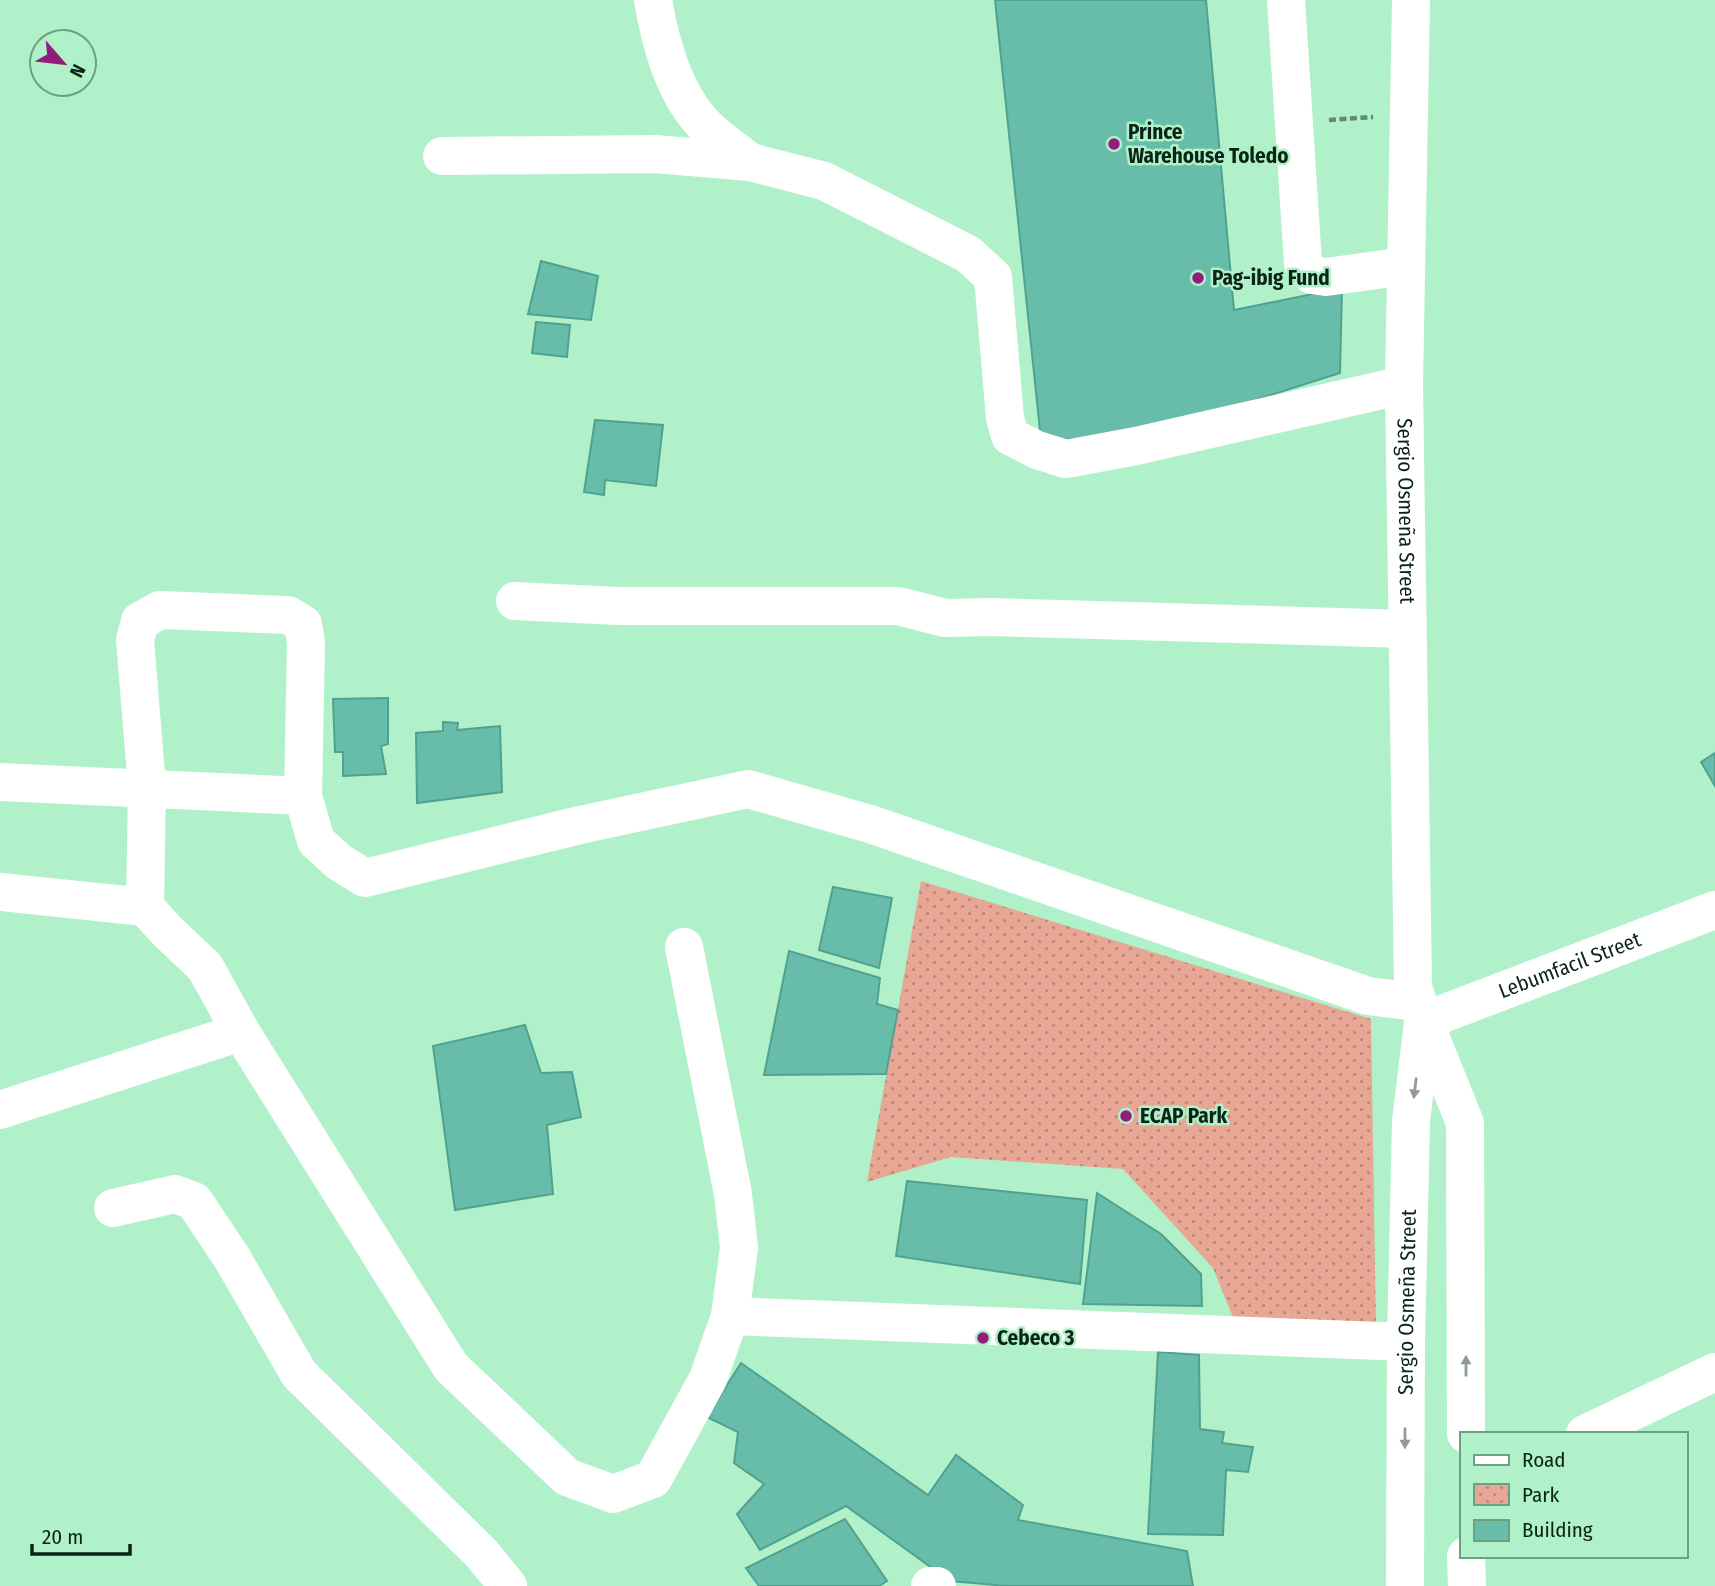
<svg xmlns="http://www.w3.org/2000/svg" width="1715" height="1586" font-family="'Fira Sans Condensed',sans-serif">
	<defs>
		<pattern id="park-dots" width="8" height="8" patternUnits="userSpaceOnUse" patternTransform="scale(1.75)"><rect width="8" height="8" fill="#e8a794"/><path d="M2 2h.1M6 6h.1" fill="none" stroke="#ba8878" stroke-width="1.8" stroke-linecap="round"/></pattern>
	</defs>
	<rect width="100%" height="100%" fill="#b1f1c9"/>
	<path fill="url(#park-dots)" d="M921,881L1371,1019L1376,1329L1234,1320L1213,1268L1123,1169L951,1157L867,1182Z"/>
	<path fill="#67bda9" stroke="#50a290" stroke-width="2" d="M995,0H1206L1234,310L1342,288L1340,373L1136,438L1041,440Z
		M541,261L598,276L591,320L528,314Z
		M536,322L570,325L567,357L532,353Z
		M595,420L663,425L656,486L605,480L604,495L584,492Z
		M388,698V744L381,746L386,774L343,776V752H335L333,699Z
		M443,722L458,723L457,730L500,726L502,792L417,803L416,733L443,731Z
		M1715,753V786L1701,762Z
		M833,887L892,898L879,968L819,950Z
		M789,951L880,978L877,1004L898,1010L886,1074L764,1075Z
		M525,1025L541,1073L572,1072L581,1117L547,1125L553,1194L455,1210L433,1046Z
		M907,1181L1087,1200L1080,1284L896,1256Z
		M1097,1193L1161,1234L1201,1274L1202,1306L1083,1304Z
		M1158,1352L1199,1355L1200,1429L1224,1432L1222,1443L1253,1447L1248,1472L1226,1470L1223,1535L1148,1534Z
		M741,1363L928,1495L956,1455L1023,1505L1018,1520L1187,1551L1193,1586H1007L950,1581L846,1506L760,1550L737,1514L764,1484L734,1463L738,1432L707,1417Z
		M845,1519L887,1581L879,1586H759L746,1568Z"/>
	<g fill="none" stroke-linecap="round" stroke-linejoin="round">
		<path stroke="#5e8b70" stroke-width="4.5" stroke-dasharray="7 3.5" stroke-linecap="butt" d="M1329,120L1373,117"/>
		<g stroke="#fff" stroke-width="38">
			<path d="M653,0C660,41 672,88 700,120C713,136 734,149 750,162"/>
			<path d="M1286,0L1303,264L1312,275L1326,277L1406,266"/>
			<path d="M442,156L655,154L750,162L824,181L968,254L993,277L1005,418L1010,436L1037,450L1066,459L1136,446L1404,385"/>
			<path d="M515,601L619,606H898L945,618L990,617L1407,629"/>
			<path d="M0,782L303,796L316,841L339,862L365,878L580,825L748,789L870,824L1368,996L1417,1002"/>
			<path d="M0,892L145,907"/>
			<path id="s1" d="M1424,1021L1715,910"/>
			<path d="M241,1032L205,967L167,931L145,907L147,787L135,640L140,621L160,610L288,615L303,624L306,643L303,796"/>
			<path d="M0,1110L241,1032L451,1367L567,1477L613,1494L653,1479L708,1379L730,1316L739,1248L733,1194L684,947"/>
			<path d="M113,1208L175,1194L194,1201L232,1258L299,1374L482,1554L508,1586"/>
			<path d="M730,1316L1406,1342"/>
			<path d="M1585,1434L1715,1372"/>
			<path d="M930,1586H937"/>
		</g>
		<g stroke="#fff" stroke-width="38">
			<path id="s2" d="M1411,0L1404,385L1413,987L1424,1021L1465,1123L1466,1434"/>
			<path d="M1466,1556L1467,1586"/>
			<path id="s3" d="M1405,1586L1406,1342L1411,1121L1423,1023"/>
		</g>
	</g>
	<defs><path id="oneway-solid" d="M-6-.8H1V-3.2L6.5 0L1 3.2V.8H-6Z" transform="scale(1.75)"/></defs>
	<g fill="#919c96">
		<use href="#oneway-solid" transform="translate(1415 1088) rotate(97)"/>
		<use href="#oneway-solid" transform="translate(1466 1366) rotate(-90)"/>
		<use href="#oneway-solid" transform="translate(1405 1438) rotate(90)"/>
	</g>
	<g fill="#921d7c" stroke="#b1f1c9" stroke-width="2.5">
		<circle cx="1114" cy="144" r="7"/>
		<circle cx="1198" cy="278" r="7"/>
		<circle cx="1126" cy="1116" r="7"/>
		<circle cx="983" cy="1338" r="7"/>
	</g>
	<g text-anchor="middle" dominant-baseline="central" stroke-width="5" stroke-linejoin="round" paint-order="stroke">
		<g font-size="21" font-weight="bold" fill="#0a2416" stroke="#b1f1c9" text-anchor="start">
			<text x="1128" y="132">Prince<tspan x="1128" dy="24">Warehouse Toledo</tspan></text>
			<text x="1212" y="278">Pag-ibig Fund</text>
			<text x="1140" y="1116">ECAP Park</text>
			<text x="997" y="1338">Cebeco 3</text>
		</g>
		<g font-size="21" fill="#0a2416" stroke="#b1f1c9">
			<text stroke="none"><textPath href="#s2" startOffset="511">Sergio Osmeña Street</textPath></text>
			<text stroke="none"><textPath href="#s1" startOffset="156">Lebumfacil Street</textPath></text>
			<text stroke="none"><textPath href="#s3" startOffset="284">Sergio Osmeña Street</textPath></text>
		</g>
	</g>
	<rect x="1460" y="1432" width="228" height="126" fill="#b1f1c9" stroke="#6e9f81" stroke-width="2"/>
	<rect x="1474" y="1455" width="35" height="10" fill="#ffffff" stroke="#6e9f81" stroke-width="2"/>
	<text x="1522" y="1467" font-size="21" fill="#0a2416">Road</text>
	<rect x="1474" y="1484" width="35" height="21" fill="url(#park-dots)" stroke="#6e9f81" stroke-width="2"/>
	<text x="1522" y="1502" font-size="21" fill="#0a2416">Park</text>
	<rect x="1474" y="1520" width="35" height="21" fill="#67bda9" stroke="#6e9f81" stroke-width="2"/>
	<text x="1522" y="1537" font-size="21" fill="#0a2416">Building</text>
	<g transform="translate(63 63) rotate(118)"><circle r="33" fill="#b1f1c9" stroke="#6e9f81" stroke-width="2"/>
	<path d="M0-5L12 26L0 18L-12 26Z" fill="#921d7c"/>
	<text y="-10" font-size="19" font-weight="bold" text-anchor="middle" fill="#0a2416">N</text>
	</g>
	<path d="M32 1544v10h98v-10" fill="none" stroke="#0a2416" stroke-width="3.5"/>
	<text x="42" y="1544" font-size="21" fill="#0a2416" stroke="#b1f1c9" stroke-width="5" paint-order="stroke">20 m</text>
</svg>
